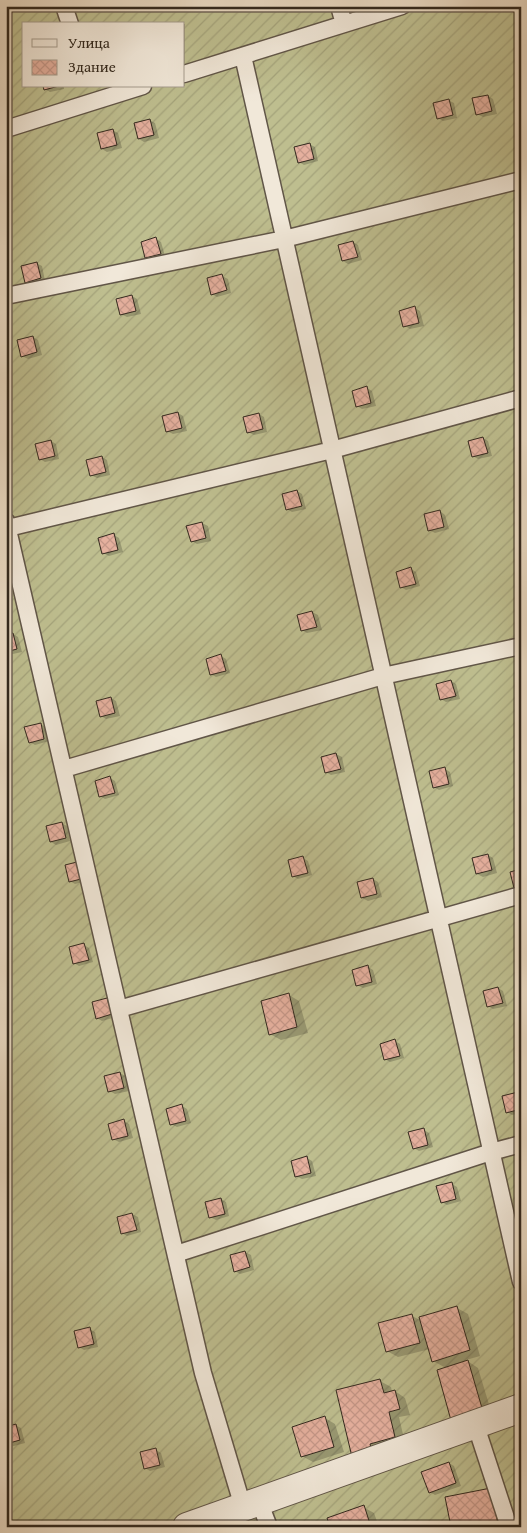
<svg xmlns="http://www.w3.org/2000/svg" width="527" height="1533" font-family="'Gentium Book Plus',serif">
	<defs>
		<pattern id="garden-furrows" width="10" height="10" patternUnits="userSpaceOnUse" patternTransform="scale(1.25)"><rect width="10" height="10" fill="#bebe8f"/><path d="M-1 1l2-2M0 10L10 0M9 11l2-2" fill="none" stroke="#a4a37b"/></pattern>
		<pattern id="building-cross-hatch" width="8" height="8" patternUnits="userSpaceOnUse" patternTransform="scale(1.25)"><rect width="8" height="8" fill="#e5b09e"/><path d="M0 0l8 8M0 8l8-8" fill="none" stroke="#c59788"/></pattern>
	</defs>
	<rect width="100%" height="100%" fill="#eadbc4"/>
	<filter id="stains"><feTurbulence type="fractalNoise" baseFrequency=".004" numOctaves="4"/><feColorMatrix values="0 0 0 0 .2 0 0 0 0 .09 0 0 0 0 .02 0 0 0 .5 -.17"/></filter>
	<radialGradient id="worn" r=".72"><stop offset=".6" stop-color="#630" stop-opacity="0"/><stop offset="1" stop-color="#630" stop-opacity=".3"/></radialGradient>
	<path fill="url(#garden-furrows)" stroke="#787456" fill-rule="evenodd" d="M6,6H521V1527H6ZM24,24H184V86H24Z"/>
	<path fill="#0003" d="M44,86H64V89L50,92L45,89Z
		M488,96L493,99L497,114L483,117L477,114Z
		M448,100L454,103L457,118L443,121L438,118Z
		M149,120L155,123L159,138L144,142L139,139Z
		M112,130L118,133L122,148L107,152L102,149Z
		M309,144L315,147L318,161L304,165L299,162Z
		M156,239L161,242L165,256L151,260L146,257Z
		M353,242L358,245L362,260L348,264L343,261Z
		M36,263L42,266L45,281L31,285L26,282Z
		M222,276L228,279L231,293L217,297L212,294Z
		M132,296L137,299L141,314L127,317L121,314Z
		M415,308L420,311L424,326L410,329L405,326Z
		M33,337L38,340L42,355L28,359L22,356Z
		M367,388L372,391L376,406L362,409L357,406Z
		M178,413L183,416L187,431L173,434L167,431Z
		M259,414L264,417L267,432L254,435L248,432Z
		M483,438L488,441L492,456L478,459L473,456Z
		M51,441L56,444L59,459L45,462L40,459Z
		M102,457L107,460L110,475L97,478L91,475Z
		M297,491L302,494L306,509L292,512L287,509Z
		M440,511L445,515L449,529L435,533L429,530Z
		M202,523L208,526L211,541L197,544L192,541Z
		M114,535L119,538L123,552L109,556L103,553Z
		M411,569L416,572L420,586L406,590L401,587Z
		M312,612L318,615L322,630L307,633L302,630L299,616Z
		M13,634L18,637L22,652L8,655L6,654V635Z
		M221,656L226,659L230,673L216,677L211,674Z
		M451,681L456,684L460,699L446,702L441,699Z
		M111,698L116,701L120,716L106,719L101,716Z
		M40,724L46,727L49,741L35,745L30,742Z
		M336,754L342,757L345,772L331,775L326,772L322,758Z
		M445,769L450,772L453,786L439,790L434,787Z
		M110,778L115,781L119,795L105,799L100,796Z
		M61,823L67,826L70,841L56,845L51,842Z
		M488,855L493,858L497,873L483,877L477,874Z
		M303,858L308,861L312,875L298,879L293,876Z
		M80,862L90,880L75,884L70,881Z
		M373,879L378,882L382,897L368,901L362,898Z
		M84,945L89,948L93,962L79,966L74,963Z
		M368,967L373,970L377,984L363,988L357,985Z
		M498,988L503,991L507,1006L493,1009L488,1006Z
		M289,995L299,1001L308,1033L281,1040L270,1034Z
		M107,999L112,1002L116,1017L102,1021L97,1018Z
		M395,1041L400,1044L404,1058L390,1062L385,1059Z
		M120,1073L125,1076L129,1091L115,1094L110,1091Z
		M517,1094L521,1095V1113L512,1115L507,1112Z
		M182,1106L187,1109L191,1123L177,1127L171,1124Z
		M124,1121L129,1124L133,1138L119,1142L113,1139Z
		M424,1130L429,1133L433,1147L419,1151L414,1148Z
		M307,1158L312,1161L316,1176L302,1179L296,1176Z
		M452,1184L457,1187L461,1201L447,1205L442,1202Z
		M221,1199L226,1202L229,1216L216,1220L210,1217Z
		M132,1214L138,1217L141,1232L127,1236L122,1233Z
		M245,1252L251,1255L254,1270L240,1274L235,1271Z
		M457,1308L468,1314L480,1356L466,1360L478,1368L494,1421L446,1368L433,1361L430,1349L398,1357L387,1351L412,1316L422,1321Z
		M89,1329L95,1332L98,1347L84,1350L79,1347Z
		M380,1381L391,1387L392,1392L395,1391L405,1398L410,1415L399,1417L405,1443L364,1463Z
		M325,1418L335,1424L344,1452L313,1462L302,1456Z
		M15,1425L21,1428L25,1443L10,1447L6,1444V1428Z
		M156,1450L161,1453L165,1467L150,1471L145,1468Z
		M449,1463L454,1466L461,1486L435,1495L430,1492Z
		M491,1489L508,1527H452Z
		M363,1507L374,1513L379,1527H331Z"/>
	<path fill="url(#building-cross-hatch)" stroke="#33291e" d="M43,86H59L44,90Z
		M488,95L492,111L476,115L472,98Z
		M449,99L453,115L437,119L433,103Z
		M150,119L154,135L138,139L134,123Z
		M113,129L117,145L101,149L97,133Z
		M310,143L314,159L298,163L294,147Z
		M156,237L161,254L145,258L141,242Z
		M353,241L358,257L342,261L338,245Z
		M37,262L41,278L25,283L21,266Z
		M222,274L227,290L211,295L207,278Z
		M132,295L136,311L120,315L116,299Z
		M415,306L419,323L403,327L399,311Z
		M33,336L37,352L21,357L17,340Z
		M367,386L371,403L356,407L352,391Z
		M178,412L182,428L166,432L162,416Z
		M259,413L263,429L247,433L243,417Z
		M483,437L488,453L472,457L468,441Z
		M51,440L55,456L39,460L35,444Z
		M102,456L106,472L90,476L86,460Z
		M297,490L302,506L286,510L282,494Z
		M440,510L444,527L428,531L424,514Z
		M202,522L206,538L191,542L186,526Z
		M114,533L118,550L102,554L98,538Z
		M411,567L416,584L400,588L396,572Z
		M312,611L317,627L301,631L297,615Z
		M13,633L17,649L6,652V634Z
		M221,654L226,671L210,675L206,659Z
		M451,680L456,696L440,700L436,684Z
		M111,697L115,713L100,717L96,701Z
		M41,723L44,739L29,743L24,727Z
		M336,753L341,769L325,773L321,757Z
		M445,767L449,784L433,788L429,771Z
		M110,776L115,793L99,797L95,781Z
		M62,822L66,838L50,842L46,826Z
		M488,854L492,870L476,874L472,858Z
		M303,856L308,873L292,877L288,860Z
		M81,861L85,878L69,882L65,865Z
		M521,869V887L514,888L510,872Z
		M373,878L377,894L361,898L357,882Z
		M84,943L89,960L73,964L69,947Z
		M368,965L372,982L356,986L352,970Z
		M498,987L503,1003L487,1007L483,991Z
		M289,993L297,1027L269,1035L261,1001Z
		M107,998L112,1014L96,1019L92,1002Z
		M395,1039L400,1056L384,1060L380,1044Z
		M120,1072L124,1088L108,1092L104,1076Z
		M518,1092L521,1109L506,1113L502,1096Z
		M182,1104L186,1121L170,1125L166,1109Z
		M124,1119L128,1136L112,1140L108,1124Z
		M424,1128L428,1145L413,1149L408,1132Z
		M307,1156L311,1173L295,1177L291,1161Z
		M452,1182L456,1199L441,1203L436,1186Z
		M221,1198L225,1214L209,1218L205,1202Z
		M132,1213L137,1230L121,1234L117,1217Z
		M245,1251L250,1267L234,1272L230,1255Z
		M457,1306L470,1350L432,1362L419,1317Z
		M412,1314L420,1343L386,1352L378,1323Z
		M90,1327L94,1344L78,1348L74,1331Z
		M468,1360L484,1415L452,1424L437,1370Z
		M380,1379L384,1393L395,1390L400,1409L389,1412L395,1437L370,1444L372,1452L352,1457L336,1390Z
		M325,1416L334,1447L301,1457L292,1427Z
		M16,1424L20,1440L6,1444V1427Z
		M156,1448L160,1465L144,1469L140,1452Z
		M449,1462L456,1483L429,1493L421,1472Z
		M491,1488L498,1524L485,1527H451L445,1497Z
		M364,1505L371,1527H330L327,1518Z"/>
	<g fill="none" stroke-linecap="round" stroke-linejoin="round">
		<defs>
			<path id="service" d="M64,6L70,24
				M339,6L344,24
				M243,56L521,1282
				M184,74L402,6
				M6,129L143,86
				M6,296L284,239L521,180
				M6,521L203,1373L243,1507
				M8,528L332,450L521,398
				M64,769L383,676L521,646
				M119,1009L521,895
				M176,1254L491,1152L521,1144
				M475,1423L509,1527
				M259,1501L269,1527"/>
			<path id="minor" d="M187,1527L521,1408"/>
		</defs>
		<use href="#service" stroke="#615648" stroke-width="19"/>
		<use href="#minor" stroke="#615648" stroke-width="30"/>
		<use href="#service" stroke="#f1e8d9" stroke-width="16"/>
		<use href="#minor" stroke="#f1e8d9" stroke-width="28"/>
	</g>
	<rect width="527" height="1533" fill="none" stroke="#eadbc4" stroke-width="25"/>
	<rect x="8" y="8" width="512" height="1518" fill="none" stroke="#33291e" stroke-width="2.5"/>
	<rect x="12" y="12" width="502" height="1508" fill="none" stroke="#33291e"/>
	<rect x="22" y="22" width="162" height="65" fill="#f1e8d9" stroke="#a59c8e"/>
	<rect x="32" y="39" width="25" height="8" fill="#f1e8d9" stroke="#a59c8e"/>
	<text x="68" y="48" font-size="15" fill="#33291e">Улица</text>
	<rect x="32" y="60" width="25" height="15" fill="url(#building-cross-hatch)" stroke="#a59c8e"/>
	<text x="68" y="72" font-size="15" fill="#33291e">Здание</text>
	<rect width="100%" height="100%" filter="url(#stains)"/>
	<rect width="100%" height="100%" fill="url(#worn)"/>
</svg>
